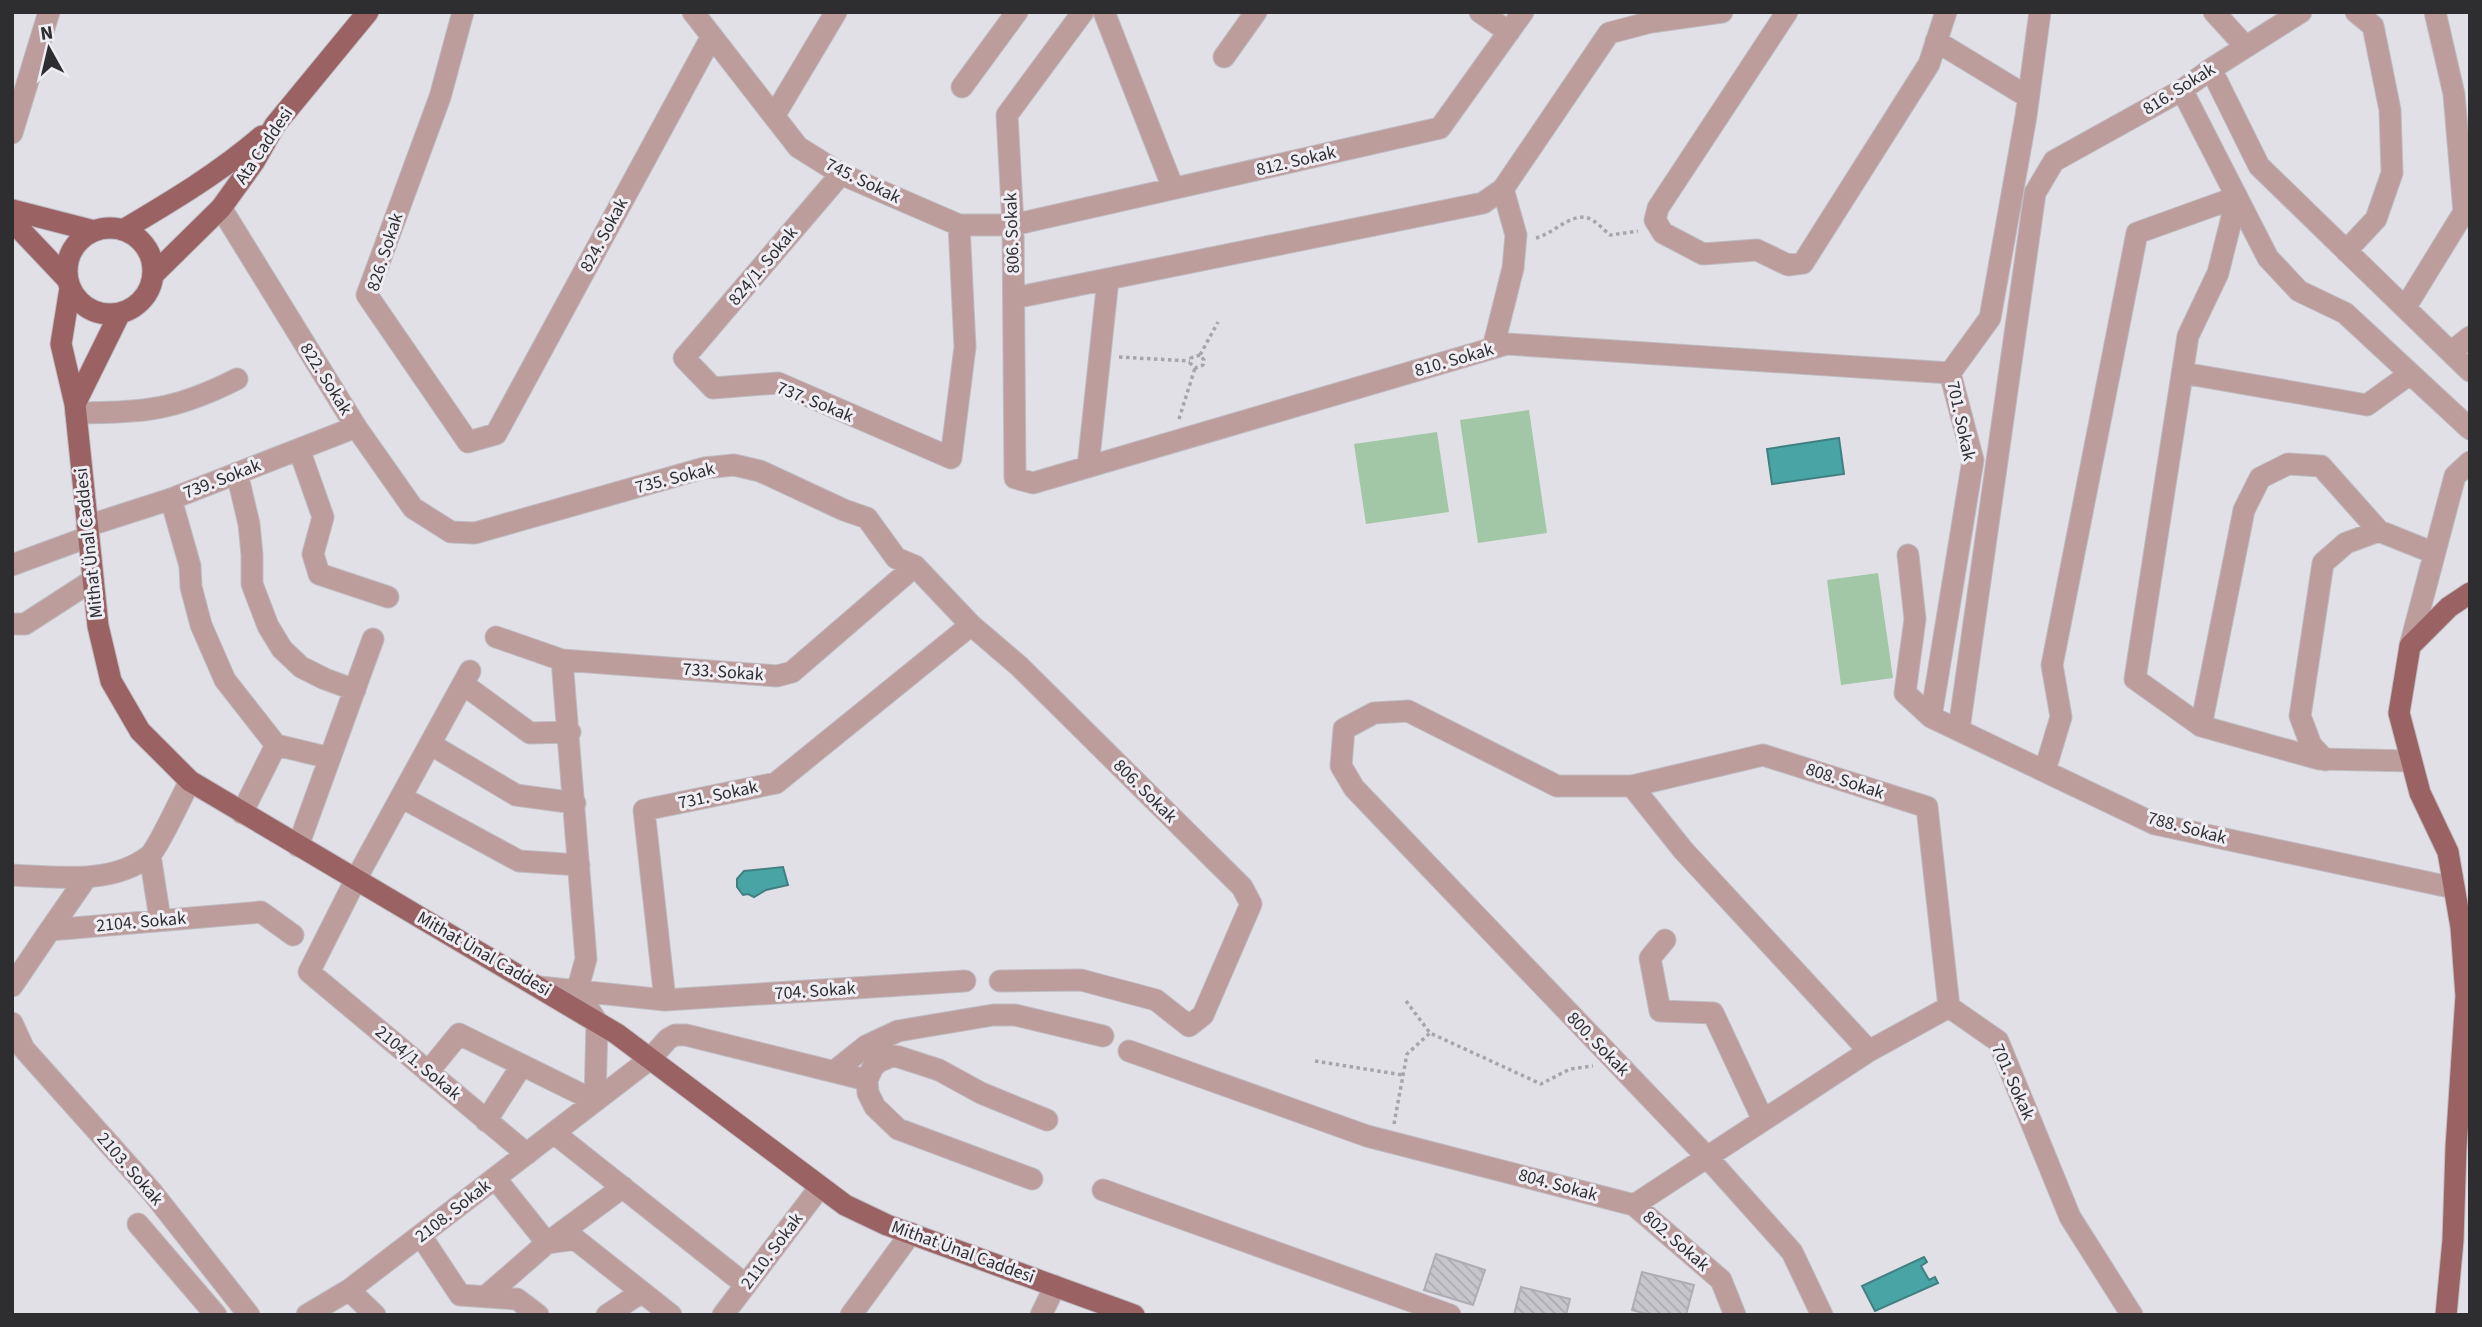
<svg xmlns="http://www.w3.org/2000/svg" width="2482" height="1327" font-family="'Source Sans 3',sans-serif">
	<defs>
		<pattern id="building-back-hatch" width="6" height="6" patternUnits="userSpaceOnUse" patternTransform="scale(1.75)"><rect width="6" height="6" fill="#c8c6cd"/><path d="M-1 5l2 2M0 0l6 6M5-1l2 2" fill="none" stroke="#acaab0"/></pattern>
	</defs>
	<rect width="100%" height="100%" fill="#e2e0e7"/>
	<path fill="#a1c7a6" d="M1529,410L1547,533L1478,543L1460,420Z
		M1437,432L1449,512L1366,524L1354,444Z
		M1878,573L1893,678L1841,685L1827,580Z"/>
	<path fill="#49a4a5" stroke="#418082" stroke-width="2" d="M1839,438L1844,474L1772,484L1767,449Z
		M783,867L788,885L766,890L754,897L748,894L743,895L737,887V879L744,871Z
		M1924,1257L1927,1262L1921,1266L1929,1280L1935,1277L1938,1283L1875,1311L1862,1286Z"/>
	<path fill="url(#building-back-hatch)" stroke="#afadb4" stroke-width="2" d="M1436,1254L1485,1270L1473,1305L1424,1290Z
		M1642,1272L1694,1285L1686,1315H1650L1632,1310Z
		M1521,1287L1570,1299L1566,1315H1514Z"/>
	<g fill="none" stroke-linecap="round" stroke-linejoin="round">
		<defs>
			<path id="minor" d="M463,12L440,97L367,295L468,442L496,434L712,36
				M693,12L798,147L841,174L959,225H1013L1440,128L1523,12
				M1083,12L1007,115L1013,225L1015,478L1033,483L1507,344L1950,373
				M1104,12L1173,188
				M1480,12L1509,32
				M1787,12L1658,208L1655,220L1663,233L1703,254L1757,250L1788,265L1803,263L1929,64L1946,12
				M2214,12L2246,47
				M1936,41L2028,97
				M1224,57L1256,12
				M2211,69L2259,166L2470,371
				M962,87L1017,12
				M2182,90L2268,258L2299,291L2345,313L2470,429
				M774,116L836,12
				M12,133L49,12
				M2054,161L2182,90L2211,69L2301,12
				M841,174L684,358L713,388L778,383L951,458L965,347L959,225
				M2237,197L2218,273L2188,336L2135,679L2201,726L2319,759L2411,761
				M221,208L356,427L413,508L451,532L475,533L704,468L734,465L760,471L844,510L867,518L896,558L915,566L971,625L1019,666L1242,887L1251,904L1203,1015L1189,1026L1156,1000L1081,980L1000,981
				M2346,251L2376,219L2392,173L2390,110L2373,26L2356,12
				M1014,298L1483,203L1503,189L1609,33L1651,22L1722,12
				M2405,308L2464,212L2454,94L2435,12
				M1493,348L1513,268L1516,235L1503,189
				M2451,352L2470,337
				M2183,373L2367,405L2410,374
				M76,413C145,412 174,411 237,379
				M299,449L323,517L313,554L319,574L388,597
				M1088,467L1108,279
				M237,473L249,524L252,555V584L268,626L282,649L301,667L325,679L355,690
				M171,499L190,566L191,587L201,625L225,680L276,745L330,758
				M87,526L171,499L356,427
				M1908,555L1915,619L1905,693L1931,717L2155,824L2454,888
				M12,565L88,537
				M12,624H25L93,580
				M496,637L562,660L777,676L792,672L915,566
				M2410,646L2455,476L2470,462
				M562,660L586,959L577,991
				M470,671L356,879L309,972L527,1154
				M463,684L530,733L570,732
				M1931,717L1973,460L1950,373L1990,318L2026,116L2040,12
				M2201,726L2244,510L2260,478L2288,464L2321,466L2379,531
				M1959,729L2035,193L2054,161
				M430,744L516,795L575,803
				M2325,760L2311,745L2300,716L2323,563L2346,543L2379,531L2434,553
				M2045,770L2061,717L2052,665L2137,233L2237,197
				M1632,786L1683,850L1869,1051
				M401,797L519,861L579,865
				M242,813L276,745
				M298,846L373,639
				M150,855L160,919
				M12,875C56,877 112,885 149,856C157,850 183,794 190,781
				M50,930L86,878
				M1665,940L1650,958L1660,1011L1713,1013L1763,1120
				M12,986L50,930L261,912L293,935
				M540,987L665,1000L965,981
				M665,1000L644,810L776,783L971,625
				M588,1008L597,1022L595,1101
				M12,1023L24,1049L152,1192L249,1315
				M1129,1051L1367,1136L1634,1205L1721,1280L1735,1315
				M836,1070L866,1046L898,1031L993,1015H1015L1103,1036
				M428,1072L459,1034L595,1101
				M486,1121L522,1065
				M554,1133L746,1285
				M495,1178L547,1243L623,1187
				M1032,1179L898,1129L875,1107L868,1093L867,1080L873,1067L878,1062L892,1056L899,1057L939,1070L981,1093L1047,1120
				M1103,1190L1450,1315
				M1634,1205L1869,1051L1949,1007
				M138,1224L216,1315
				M421,1236L460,1295L517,1299L538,1315
				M349,1290L375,1315
				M485,1297L547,1243L575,1239L671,1315
				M307,1315L349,1290L650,1059L668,1039L675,1035H686L867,1080
				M607,1315L642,1292
				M723,1315L820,1187
				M851,1315L911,1233
				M1041,1315L1055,1286
				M1822,1315L1792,1252L1707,1157L1354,788L1341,766L1344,729L1374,713L1408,711L1557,786H1632L1763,755L1927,807L1949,1007L1998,1041L2070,1217L2132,1315"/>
			<path id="major" d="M12,210L94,231
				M12,221L67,279
				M67 271a43 43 0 1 1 86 0a43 43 0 1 1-86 0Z
				M123,230C172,201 219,173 262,136
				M154,274L221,208L254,162L275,125L368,12
				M70,288L61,344L75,404L98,626L111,681L140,731L190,781L617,1034L845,1205L887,1225L1134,1315
				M75,404L120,313
				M2446,1315L2453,1240L2456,1148L2466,996L2461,927L2448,852L2420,793L2399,713L2410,646L2449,607L2470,593"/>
		</defs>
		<use href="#minor" stroke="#bebcc2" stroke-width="23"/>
		<use href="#major" stroke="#bebcc2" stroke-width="23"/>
		<path stroke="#a7a5ab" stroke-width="3.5" stroke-dasharray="3.5 3.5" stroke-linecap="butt" d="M1536,238C1553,234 1570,213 1588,218C1595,220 1604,230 1610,235L1638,231
			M1200,355L1191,358L1190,363L1195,368L1203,365L1204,360L1200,355L1218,322
			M1119,357L1190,361
			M1179,419L1195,368
			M1406,1001L1430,1033L1541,1084L1570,1069L1593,1066
			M1315,1061L1403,1075
			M1394,1124L1407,1054L1430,1033"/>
		<use href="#minor" stroke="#bd9c9c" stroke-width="21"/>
		<use href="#major" stroke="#9a6263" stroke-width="21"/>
	</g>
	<g text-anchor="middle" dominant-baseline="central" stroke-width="6" stroke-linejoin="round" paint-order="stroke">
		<g font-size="18" fill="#2e2d2f" stroke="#efedf4">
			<text transform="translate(2179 89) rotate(-32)">816. Sokak</text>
			<text transform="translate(264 146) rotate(-56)">Ata Caddesi</text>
			<text transform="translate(1296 161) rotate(-13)">812. Sokak</text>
			<text transform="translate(863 181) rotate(26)">745. Sokak</text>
			<text transform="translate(1012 233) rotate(-92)">806. Sokak</text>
			<text transform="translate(604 235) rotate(-62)">824. Sokak</text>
			<text transform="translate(385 252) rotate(-72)">826. Sokak</text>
			<text transform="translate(763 266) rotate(-50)">824/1. Sokak</text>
			<text transform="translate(1454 360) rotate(-16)">810. Sokak</text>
			<text transform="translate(326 379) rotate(58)">822. Sokak</text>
			<text transform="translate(815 402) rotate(22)">737. Sokak</text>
			<text transform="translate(1961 421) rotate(78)">701. Sokak</text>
			<text transform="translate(675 478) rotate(-14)">735. Sokak</text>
			<text transform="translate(222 479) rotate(-21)">739. Sokak</text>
			<text transform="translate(89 543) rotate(-96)">Mithat Ünal Caddesi</text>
			<text transform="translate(723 672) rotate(4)">733. Sokak</text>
			<text transform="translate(1845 781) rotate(18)">808. Sokak</text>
			<text transform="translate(1145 791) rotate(45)">806. Sokak</text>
			<text transform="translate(718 795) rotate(-12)">731. Sokak</text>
			<text transform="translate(2187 828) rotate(15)">788. Sokak</text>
			<text transform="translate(141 922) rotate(-5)">2104. Sokak</text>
			<text transform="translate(484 954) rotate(30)">Mithat Ünal Caddesi</text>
			<text transform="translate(815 991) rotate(-4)">704. Sokak</text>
			<text transform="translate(1598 1044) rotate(46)">800. Sokak</text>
			<text transform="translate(418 1063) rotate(40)">2104/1. Sokak</text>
			<text transform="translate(2013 1082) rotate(66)">701. Sokak</text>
			<text transform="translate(130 1169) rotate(49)">2103. Sokak</text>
			<text transform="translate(1558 1185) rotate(15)">804. Sokak</text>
			<text transform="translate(453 1211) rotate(-38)">2108. Sokak</text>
			<text transform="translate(1676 1241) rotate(41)">802. Sokak</text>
			<text transform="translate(772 1251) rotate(-53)">2110. Sokak</text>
			<text transform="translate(963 1252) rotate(20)">Mithat Ünal Caddesi</text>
		</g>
	</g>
	<rect width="2482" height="1327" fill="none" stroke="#2e2d2f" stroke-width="28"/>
	<g transform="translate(49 49) rotate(352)" stroke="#efedf4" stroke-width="5" paint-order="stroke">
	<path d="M0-5L12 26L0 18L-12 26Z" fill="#2e2d2f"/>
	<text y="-10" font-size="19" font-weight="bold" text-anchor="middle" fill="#2e2d2f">N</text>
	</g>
</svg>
